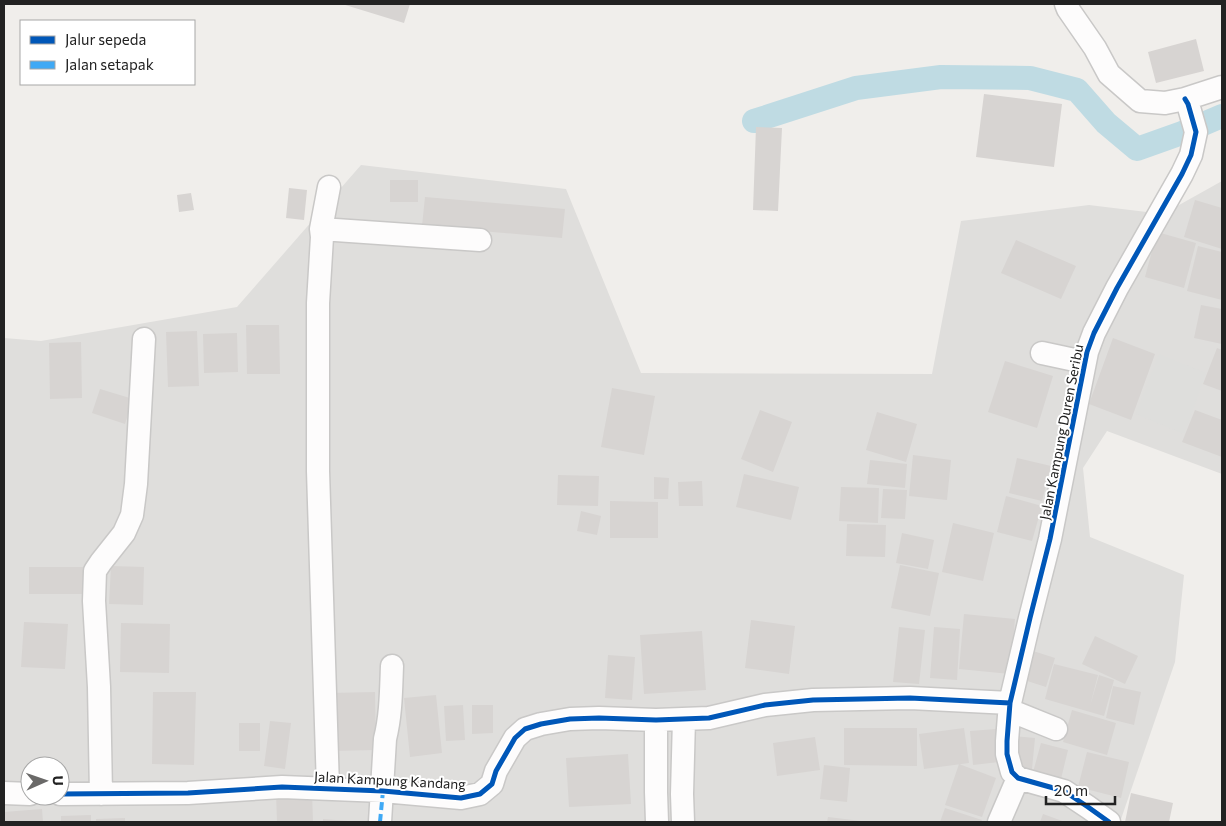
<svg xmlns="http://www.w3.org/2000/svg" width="1226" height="826" font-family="Commissioner,sans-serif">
	<rect width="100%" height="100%" fill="#f0eeeb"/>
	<path fill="#dfdedc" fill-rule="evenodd" d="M361,165L566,189L641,373L932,374L961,221L1089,205L1163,214L1222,181V474L1107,431L1083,468L1090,537L1184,575L1175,662L1120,822H4V338L41,341L237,307ZM30,766H60V796H30Z"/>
	<path fill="#dededc" d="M1159,354L1206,373L1184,434L1136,414Z"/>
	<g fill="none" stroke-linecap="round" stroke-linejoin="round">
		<path stroke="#bfdbe3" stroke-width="24" d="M754,121L856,88L941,77L1030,78L1077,90L1106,123L1137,149L1182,133L1222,116"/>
	</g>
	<path fill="#d7d4d2" d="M342,4H410L404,23Z
		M1196,39L1204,71L1156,83L1148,52Z
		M984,94L1062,104L1054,167L976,157Z
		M756,127L782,128L778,211L753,210Z
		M390,180H418V202H390Z
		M289,188L307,190L304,220L286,218Z
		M191,193L194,210L179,212L177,195Z
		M425,197L565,209L562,238L422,226Z
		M1195,200L1222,208V249L1184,237Z
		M1157,232L1196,243L1184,288L1145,277Z
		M1016,240L1076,266L1061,299L1001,273Z
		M1198,246L1222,252V300L1187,291Z
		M1201,305L1222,309V344L1194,338Z
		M246,325H279L280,374H247Z
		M197,331L199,386L168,387L166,332Z
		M237,333L238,372L204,373L203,334Z
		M1113,338L1155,354L1131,420L1089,404Z
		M81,342L82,398L50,399L49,343Z
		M1217,348L1222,350V391L1203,384Z
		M1005,361L1053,376L1037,428L988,412Z
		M612,388L655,396L644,455L601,447Z
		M100,389L133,399L125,424L92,413Z
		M760,410L792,422L773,472L741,459Z
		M1195,410L1222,420V457L1182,442Z
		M877,412L917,424L906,462L866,450Z
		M913,455L951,460L947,500L909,496Z
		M1017,458L1051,466L1042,501L1009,493Z
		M870,460L907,464L905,488L867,484Z
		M744,474L799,487L791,520L736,507Z
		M558,475L599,476L598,506L557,505Z
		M654,477L669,478L668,499H654Z
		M702,481L703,506H679L678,482Z
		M841,487L879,488L878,523L839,521Z
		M883,489L907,490L905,519L881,518Z
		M1006,496L1042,506L1032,541L997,532Z
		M610,501L658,502V538H610Z
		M581,511L601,516L597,535L577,531Z
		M953,523L994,533L983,581L942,572Z
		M847,524L886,525L885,557L846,556Z
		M902,533L934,540L928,569L896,563Z
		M900,565L939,573L930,616L891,608Z
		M111,566L144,567L143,605L109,604Z
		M29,567H86V594H29Z
		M964,614L1015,619L1010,674L959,669Z
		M751,620L795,626L789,674L745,668Z
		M24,622L68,624L65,669L21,667Z
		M121,623L170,624L169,673L120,672Z
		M899,627L925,630L919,684L893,682Z
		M934,627L960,629L957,680L930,678Z
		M702,631L706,690L644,694L640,635Z
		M1095,636L1138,656L1125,684L1082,664Z
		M1030,650L1055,658L1046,687L1021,679Z
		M608,655L635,657L632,700L605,698Z
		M1054,664L1098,675L1090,706L1099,675L1114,680L1104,716L1045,699Z
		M1113,686L1141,692L1134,725L1106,718Z
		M153,692H196L194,765L152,764Z
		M375,692L376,750L330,751L329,693Z
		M436,695L442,753L410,757L404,698Z
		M463,705L465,740L446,741L444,706Z
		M472,705H493V733L472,734Z
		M1072,710L1116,723L1107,755L1063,742Z
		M270,721L291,723L285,769L264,766Z
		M239,723H260V751H239Z
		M844,728H917V766L844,765Z
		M964,728L969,763L924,769L919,734Z
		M996,729L999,762L973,765L970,731Z
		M1014,736L1035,738L1032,769L1011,766Z
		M815,737L820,770L777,776L773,743Z
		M1041,743L1068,750L1060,783L1032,776Z
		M1087,752L1129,762L1121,798L1078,787Z
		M628,754L631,804L569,807L566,758Z
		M959,764L996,778L982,817L945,805Z
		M824,765L850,768L847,802L820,799Z
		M312,792L313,822H277L276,793Z
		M1131,793L1173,803L1169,822H1125Z
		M945,808L982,820L981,822H940Z
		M42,809L43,822H4V812Z
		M1043,814L1065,822H1040Z
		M91,815V822H61V816Z
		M828,817L861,821V822H827Z
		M125,818V822H96V819Z
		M323,819L348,821V822H323Z"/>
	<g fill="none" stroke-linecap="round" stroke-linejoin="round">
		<defs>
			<path id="minor" d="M1066,4L1068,9L1095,48L1109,74L1140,101L1165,103L1185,99L1222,87
				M321,229L480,240
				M1042,353L1084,362
				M1009,710L1056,729
				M656,720V792L657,822
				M328,788L318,471V303L322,237L321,229L329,187
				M4,793L30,794
				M60,794L188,793L282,787L383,791L461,798L480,794L492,784L496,771L515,738L525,729L541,724L570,719L599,718L656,720L709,718L765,705L813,700L910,698L1010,703
				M101,794L99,687L94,601L95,571L101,562L124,533L132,515L136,484L144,339
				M380,822L385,739C391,715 391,691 392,666
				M683,822L682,794L684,719
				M999,822L1018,778
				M1109,822L1088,807L1064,791L1018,778L1012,772L1007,754V741L1010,703L1030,618L1050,539L1087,352L1094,333L1117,288L1182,174L1191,155L1196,132L1188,104L1185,99"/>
		</defs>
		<use href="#minor" stroke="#c9c8c7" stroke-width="25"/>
		<use href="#minor" stroke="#fdfcfc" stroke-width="22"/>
		<path stroke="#3fa9f5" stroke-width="4" stroke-dasharray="8 4" stroke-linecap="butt" d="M380,822L383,791"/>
		<defs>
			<path id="cycleway" d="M60,794L188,793L282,787L383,791L461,798L480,794L492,784L496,771L515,738L525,729L541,724L570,719L599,718L656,720L709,718L765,705L813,700L910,698L1010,703
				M1109,822L1088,807L1064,791L1018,778L1012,772L1007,754V741L1010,703L1030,618L1050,539L1087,352L1094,333L1117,288L1182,174L1191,155L1196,132L1188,104L1185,99"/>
		</defs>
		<use href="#cycleway" stroke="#fff" stroke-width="8"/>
		<use href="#cycleway" stroke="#0057b8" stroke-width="5"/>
	</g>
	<g text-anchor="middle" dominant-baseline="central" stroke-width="4" stroke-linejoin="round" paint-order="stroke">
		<g font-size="14" fill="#222" stroke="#fff">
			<text transform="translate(1061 432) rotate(-79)">Jalan Kampung Duren Seribu</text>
			<text transform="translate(390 780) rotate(3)">Jalan Kampung Kandang</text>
		</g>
	</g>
	<rect width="1226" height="826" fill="none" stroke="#222222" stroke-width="10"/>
	<rect x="20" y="20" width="175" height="65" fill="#ffffff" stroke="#a7a7a7"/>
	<rect x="30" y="36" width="25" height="8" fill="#0057b8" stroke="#a7a7a7"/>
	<text x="65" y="45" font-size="15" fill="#222222">Jalur sepeda</text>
	<rect x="30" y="61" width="25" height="8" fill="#3fa9f5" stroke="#a7a7a7"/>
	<text x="65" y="70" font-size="15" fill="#222222">Jalan setapak</text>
	<g transform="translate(45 781) rotate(88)"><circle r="24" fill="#ffffff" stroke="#a7a7a7"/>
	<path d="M0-4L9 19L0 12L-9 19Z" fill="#6a6968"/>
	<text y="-8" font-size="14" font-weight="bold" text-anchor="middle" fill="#222222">U</text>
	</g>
	<path d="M1046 796v8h69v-8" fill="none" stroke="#222222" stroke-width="2.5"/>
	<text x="1054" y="796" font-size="15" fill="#222222" stroke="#ffffff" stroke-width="4" paint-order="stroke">20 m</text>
</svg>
